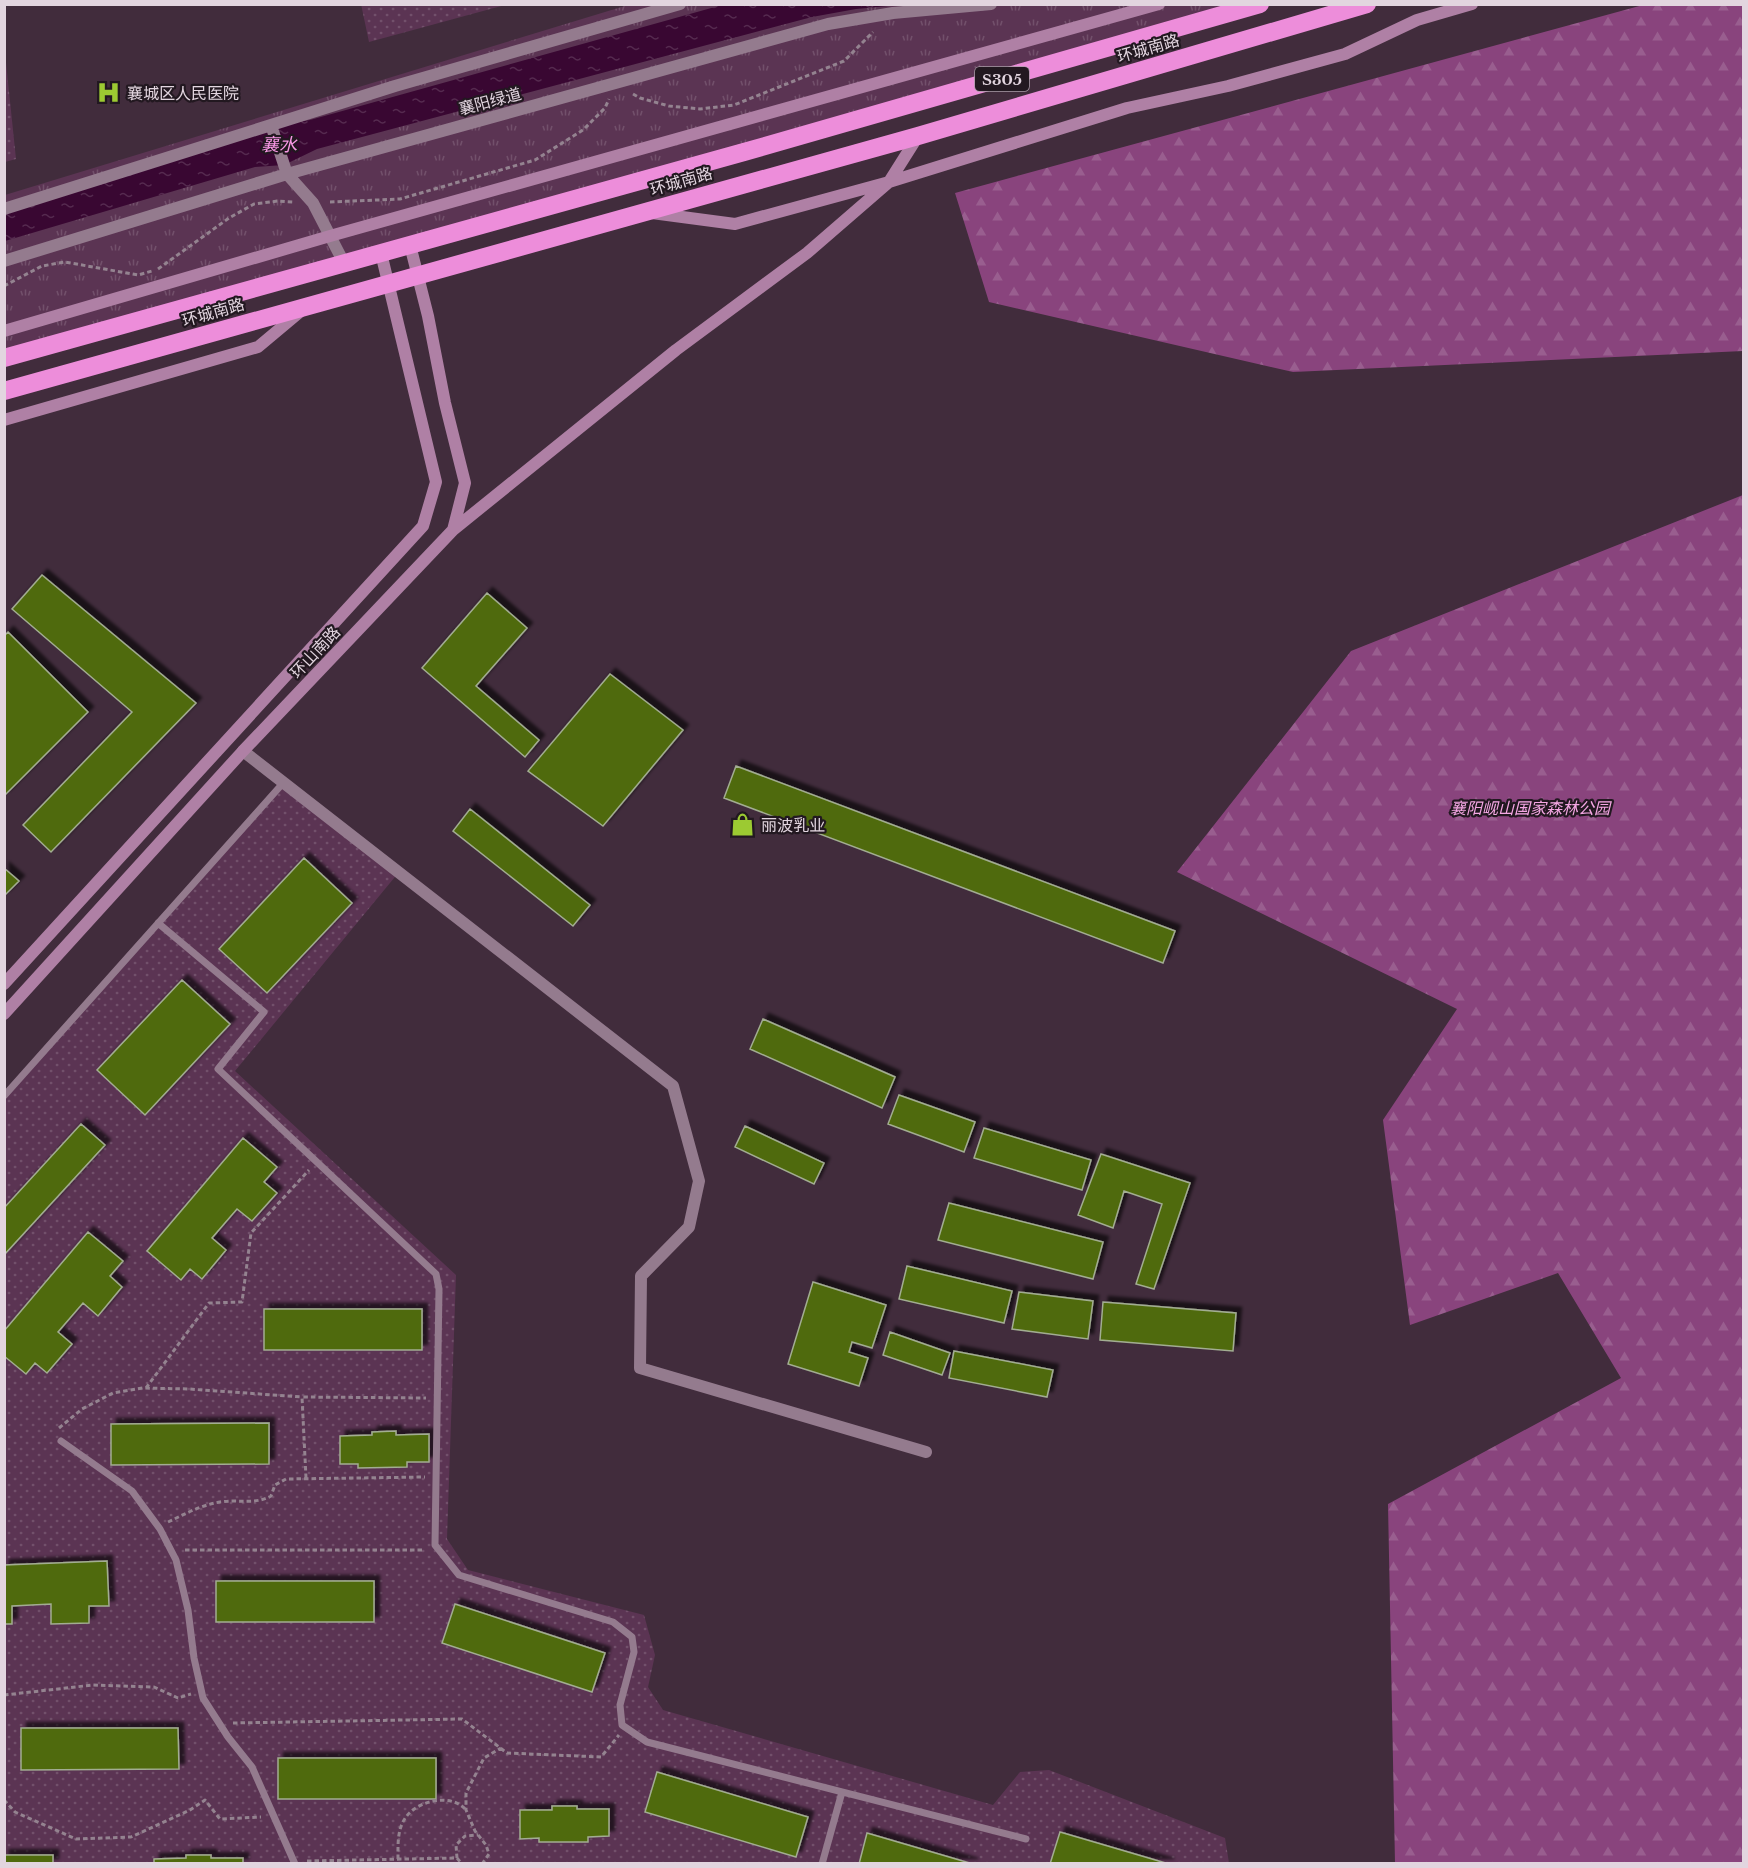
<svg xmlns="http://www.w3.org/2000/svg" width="1748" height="1868" font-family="'Libre Baskerville','Noto Sans SC',serif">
	<defs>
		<pattern id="grass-dots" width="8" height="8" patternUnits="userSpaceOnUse" patternTransform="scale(1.5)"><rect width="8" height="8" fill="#5b3453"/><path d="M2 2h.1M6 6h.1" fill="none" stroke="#72506b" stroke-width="1.8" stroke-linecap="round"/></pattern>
		<pattern id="forest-firs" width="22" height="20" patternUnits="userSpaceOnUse" patternTransform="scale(1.5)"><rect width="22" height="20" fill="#89447d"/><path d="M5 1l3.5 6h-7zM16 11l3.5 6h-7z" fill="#995e8f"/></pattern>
		<pattern id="park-tufts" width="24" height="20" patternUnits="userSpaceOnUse" patternTransform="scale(1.5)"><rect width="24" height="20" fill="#5b3453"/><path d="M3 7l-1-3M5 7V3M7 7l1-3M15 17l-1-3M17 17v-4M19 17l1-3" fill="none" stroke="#72506b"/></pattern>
		<pattern id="water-ripples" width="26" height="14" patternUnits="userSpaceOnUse" patternTransform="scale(1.5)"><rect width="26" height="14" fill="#390732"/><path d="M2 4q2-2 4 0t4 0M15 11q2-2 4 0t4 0" fill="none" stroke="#552a4f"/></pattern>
		<filter id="shadow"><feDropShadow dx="5.5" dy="-5.5" stdDeviation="1.5" flood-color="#0009"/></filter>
	</defs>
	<rect width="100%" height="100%" fill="#412c3c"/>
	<path fill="url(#grass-dots)" d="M361,4H505V5L369,42Z
		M5,53L16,159L5,162H4Z
		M284,782L399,872L235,1071L456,1275L447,1539L468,1570L644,1615L655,1655L648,1687L663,1710L993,1805L1020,1772L1049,1770L1225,1838L1229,1863L5,1864V1096Z"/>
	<path fill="url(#forest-firs)" d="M1643,5H1743V351L1293,372L989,302L955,193Z
		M1743,495V1863H1395L1388,1504L1621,1378L1558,1273L1410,1325L1383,1120L1457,1009L1177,872L1351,651Z"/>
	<path fill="url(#park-tufts)" d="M628,5H1260L5,358V195Z"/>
	<path fill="url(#water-ripples)" d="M722,5H899L856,9L812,17L317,149L284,165L255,167L5,241V209L271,126L310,120Z"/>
	<path fill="#506b09" stroke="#a2ad92" stroke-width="1.5" filter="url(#shadow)" d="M42,575L196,703L51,852L23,825L132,712L12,609Z
		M487,593L527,628L476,686L539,740L525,757L422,668Z
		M8,632L88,712L4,796V636Z
		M610,674L683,730L603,826L528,771Z
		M736,766L1175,931L1163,963L724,798Z
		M470,809L590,905L573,926L453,831Z
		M304,858L352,903L267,993L219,949Z
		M4,868L19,881L4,896Z
		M182,980L230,1024L145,1115L97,1070Z
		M763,1019L895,1077L882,1108L750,1049Z
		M899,1095L975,1122L964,1152L888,1124Z
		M81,1124L105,1145L4,1255V1208Z
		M745,1126L824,1163L814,1184L735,1147Z
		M984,1128L1091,1160L1082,1190L974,1158Z
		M243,1138L277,1167L264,1182L277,1193L252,1221L237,1209L212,1238L226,1250L202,1279L190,1269L181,1280L147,1251Z
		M1101,1154L1190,1183L1154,1289L1136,1284L1162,1204L1124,1191L1113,1228L1078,1215Z
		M949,1203L1103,1242L1093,1279L938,1240Z
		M88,1232L123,1261L110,1276L122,1287L98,1316L83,1303L58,1332L72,1344L47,1373L35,1363L26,1374L4,1356V1331Z
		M907,1266L1012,1291L1004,1323L899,1299Z
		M813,1282L886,1305L872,1348L852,1342L849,1352L868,1358L859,1386L788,1364Z
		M1019,1292L1093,1301L1088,1339L1012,1329Z
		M1103,1302L1236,1313L1233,1351L1100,1340Z
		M264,1309H422V1350H264Z
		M890,1332L950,1353L942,1375L883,1355Z
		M954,1351L1053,1370L1047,1397L949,1378Z
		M269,1423V1464L111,1465V1424Z
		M396,1431V1435L429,1434V1462H407V1467L358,1468V1464H340V1436L372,1435V1432Z
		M107,1561L109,1606H89V1623L51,1624V1604L12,1606V1624H4V1565Z
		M216,1581H374V1622H216Z
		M455,1604L605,1653L592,1692L442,1643Z
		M21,1728H178L179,1769L21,1770Z
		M278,1758H436V1799H278Z
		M657,1772L808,1817L796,1857L645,1812Z
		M552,1806H577V1809H609V1836L588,1837V1842H539V1838L520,1839V1810H552Z
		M1060,1832L1169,1864H1050Z
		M867,1833L973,1864H859Z
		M4,1855H53V1864H4Z
		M186,1855H211V1858H243V1864H154V1859L186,1858Z"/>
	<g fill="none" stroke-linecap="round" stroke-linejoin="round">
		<path stroke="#948390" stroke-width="3" stroke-dasharray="4.5 3" stroke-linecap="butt" d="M633,94L640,98L669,106L700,109L734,105L844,61L873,32
			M330,202L400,199L535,160L583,130L605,108L609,99
			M158,269L229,218L254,204L278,201L293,202
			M4,286L42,266L65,262L138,275L152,271
			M146,1388L209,1303L242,1302L251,1233L309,1170
			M59,1428L82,1409L113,1393L143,1388L189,1389L302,1397
			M306,1478L302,1397L426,1398
			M168,1522C185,1514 201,1505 220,1502C238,1499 255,1505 271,1496L275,1485L286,1479L425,1477
			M185,1550H424
			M4,1695L93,1685L154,1687L178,1698L191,1694
			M233,1723L462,1719L507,1753L601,1757L619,1735
			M4,1800L15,1812L76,1839L131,1837L190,1810L205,1800L220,1819L261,1817
			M457,1858L456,1845L465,1836L478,1835
			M398,1859C398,1845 397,1829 406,1817C418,1800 452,1793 466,1810
			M307,1861L457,1858L462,1864
			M482,1864L489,1854L486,1845L475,1831L466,1810V1793L484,1758L501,1748"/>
		<path stroke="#947b8e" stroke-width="7" d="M158,923L264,1012L218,1069L436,1274L439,1289L435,1545L459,1575L613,1622L632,1637L634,1652L620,1705L622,1725L647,1742L1026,1839
			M4,1096L284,782
			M61,1441L132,1491L160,1529L176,1560L188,1610L194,1658L203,1698L228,1737L252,1767L295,1864
			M822,1864L842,1792"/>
		<path stroke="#947b8e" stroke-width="12" d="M271,125L287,174L313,203L344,263
			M4,209L395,86L680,4
			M4,261L287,174L828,24L893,13L991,4
			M243,751L673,1086L699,1181L689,1227L641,1276L640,1368L926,1452"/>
		<path stroke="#af80a5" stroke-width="12" d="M652,213L735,224L889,182L1127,108L1228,86L1345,54L1417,20L1472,4
			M4,331L330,236L1159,4
			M4,420L258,347L301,311
			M453,530L676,350L807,253L889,182L918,136
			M4,984L423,526L436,482L381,253
			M4,1014L243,751L453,530L465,483L445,403L428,316L410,245"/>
		<path stroke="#ed8dda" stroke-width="18" d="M4,358L744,152L1260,4
			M4,391L918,136L1367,4"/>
	</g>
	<defs>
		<symbol id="hospital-bare" viewBox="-9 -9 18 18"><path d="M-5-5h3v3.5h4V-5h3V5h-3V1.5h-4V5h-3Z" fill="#9cca32" stroke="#221820" stroke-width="2.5" paint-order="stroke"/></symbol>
		<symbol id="shop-bare" viewBox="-9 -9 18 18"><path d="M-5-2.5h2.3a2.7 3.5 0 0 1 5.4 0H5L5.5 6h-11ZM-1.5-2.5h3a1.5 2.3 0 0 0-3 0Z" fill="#9cca32" stroke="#221820" stroke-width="2.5" paint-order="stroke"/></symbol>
	</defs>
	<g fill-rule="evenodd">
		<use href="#hospital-bare" x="92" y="76" width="33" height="33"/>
		<use href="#shop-bare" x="726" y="808" width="33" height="33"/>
	</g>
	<g text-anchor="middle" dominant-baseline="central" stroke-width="4.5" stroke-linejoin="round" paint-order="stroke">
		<rect fill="#221820" stroke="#a89ca6" stroke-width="1.5" x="975" y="67" width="54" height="24" rx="4.5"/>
		<g font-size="15" font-weight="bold" fill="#e2d5df">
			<text x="1002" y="79">S305</text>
		</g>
		<g font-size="16" fill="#e2d5df" stroke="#221820">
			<text transform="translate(1148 48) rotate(-16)">环城南路</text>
			<text transform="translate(490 101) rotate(-15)">襄阳绿道</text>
			<text transform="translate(681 181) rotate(-16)">环城南路</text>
			<text transform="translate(213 312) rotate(-16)">环城南路</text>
			<text transform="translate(315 652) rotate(-47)">环山南路</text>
		</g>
		<g font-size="16" fill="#e2d5df" stroke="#221820" text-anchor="start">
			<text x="127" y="93">襄城区人民医院</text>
			<text x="761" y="825">丽波乳业</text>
		</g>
		<g font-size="16" font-style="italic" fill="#f5a7e4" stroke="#221820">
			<text x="1530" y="808">襄阳岘山国家森林公园</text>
		</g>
		<g font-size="18" font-style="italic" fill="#f898e5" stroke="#221820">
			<text x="279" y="145">襄水</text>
		</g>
	</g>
	<rect width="1748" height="1868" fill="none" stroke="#e2d5df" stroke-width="12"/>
</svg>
